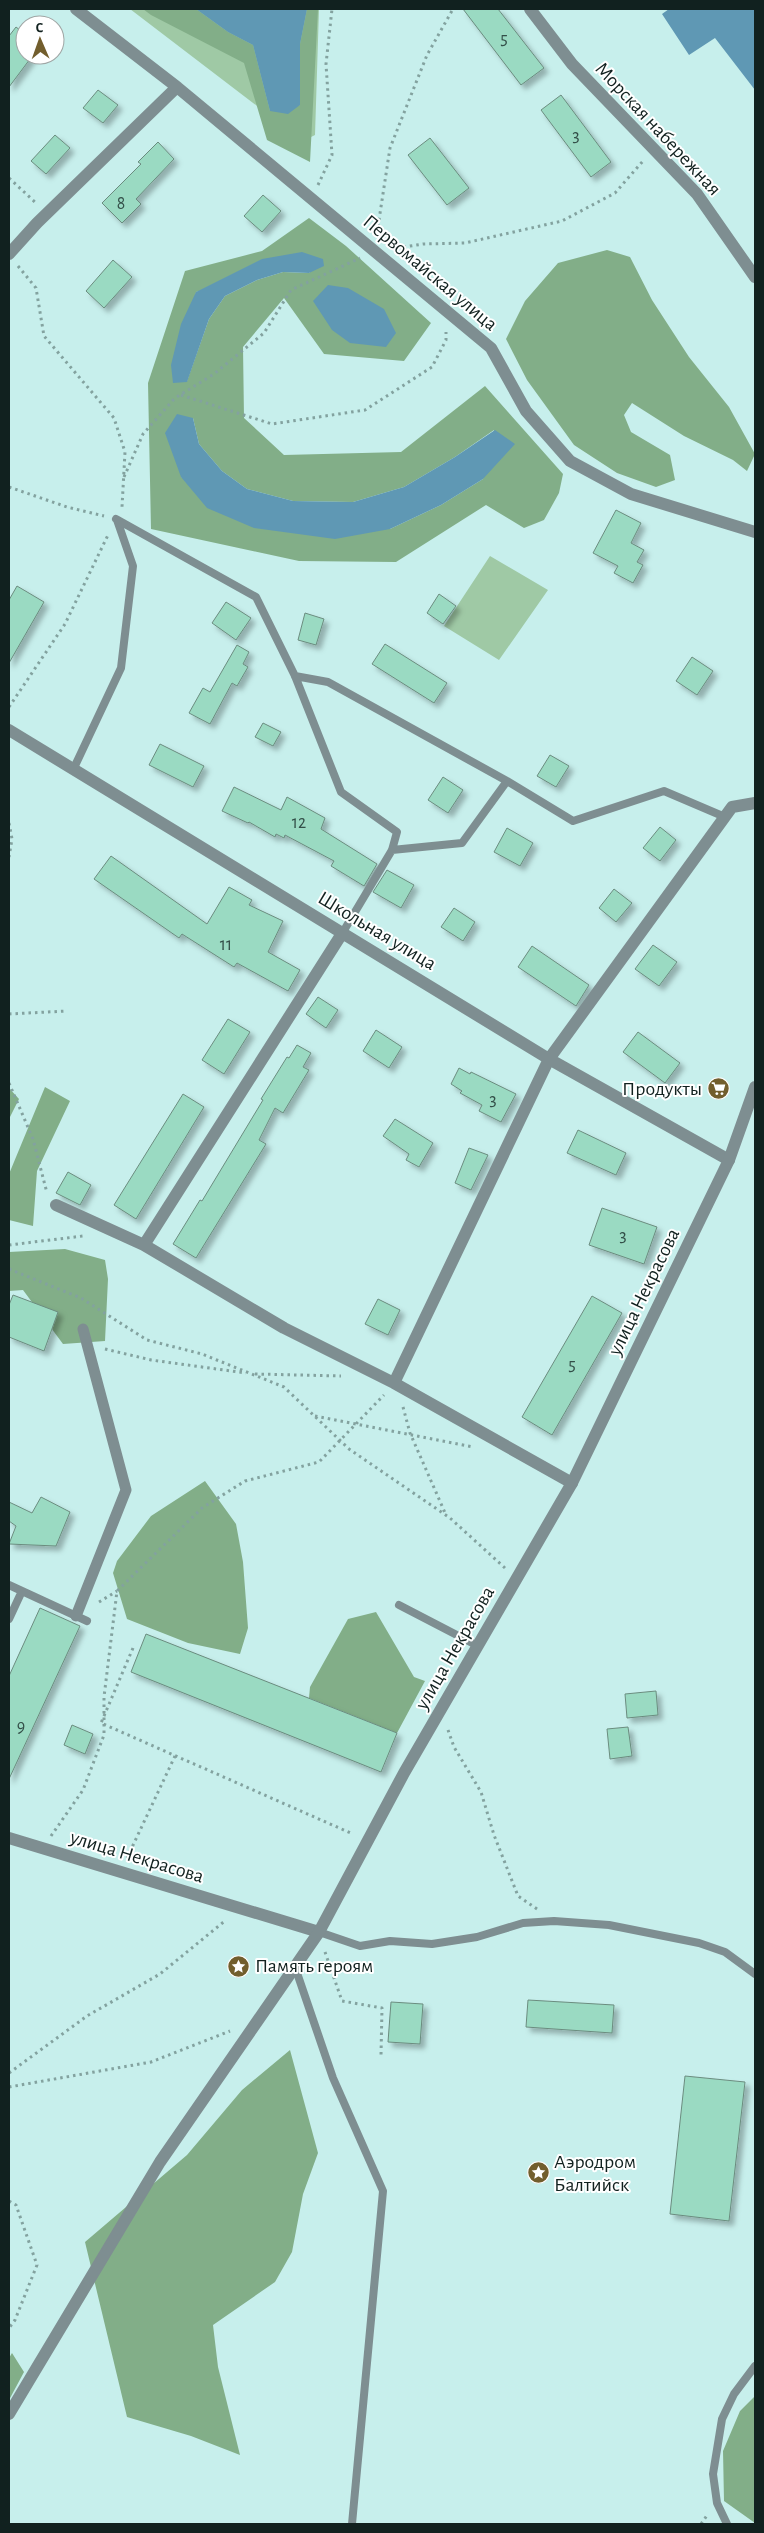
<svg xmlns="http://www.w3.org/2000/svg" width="764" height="2533" font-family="'Alegreya Sans',sans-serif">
	<defs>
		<filter id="shadow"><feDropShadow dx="4.5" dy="4.5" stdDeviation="2.5" flood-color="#0004"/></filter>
	</defs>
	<rect width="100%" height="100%" fill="#c7efec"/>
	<path fill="#9fc9a5" d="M130,9H319L315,135L303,141Z
		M490,556L548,590L499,660L444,626Z"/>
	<path fill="#82ae88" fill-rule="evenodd" d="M143,9H196L228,32L253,45L270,111L300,105V44L307,9H318L310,162L267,140L244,63L151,15Z
		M309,218L346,246L431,323L404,361L324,354L284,298L243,347L244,418L284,455L401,452L485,386L563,474L559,493L544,520L524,528L486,505L396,562L299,561L151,529L148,383L185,271L262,251ZM323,259L309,273L283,272L257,280L225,296L209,319L187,381L196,292ZM193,418L199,444L222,471L247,489L293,501L353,502L404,487L455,457L494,430L483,479L441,505L390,529L181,477Z
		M607,250L630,257L652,300L689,357L729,407L755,454L747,471L733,460L684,436L632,403L624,415L631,432L670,455L675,480L656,487L617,473L574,445L527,380L506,339L525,301L558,263Z
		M45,1087L70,1101L37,1171L33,1226L9,1220V1174Z
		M9,1088L19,1099L9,1119Z
		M65,1249L105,1260L108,1279L105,1341L63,1344L23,1290L9,1291V1252Z
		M205,1481L236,1524L243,1562L248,1628L240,1654L188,1643L127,1619L113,1573L117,1561L151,1516Z
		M376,1612L414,1677L425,1681L397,1733L309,1698L310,1687L348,1619Z
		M290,2050L318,2153L303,2194L292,2252L275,2282L213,2325L218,2367L240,2455L191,2436L127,2417L85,2242L187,2155L242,2090Z
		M12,2353L24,2372L9,2400V2358Z
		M755,2396V2523L724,2501L723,2451L740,2411Z"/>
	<path fill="#5f98b4" d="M196,9H307L300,44V105L288,114L270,111L253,45L228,32Z
		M669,9H755V90L715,38L689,55L662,14Z
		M302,252L323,259L324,266L309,273L283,272L257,280L225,296L209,319L187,382L173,383L171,365L181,324L196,292L262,259Z
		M328,285L348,288L384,309L396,333L386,347L350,343L332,330L313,301Z
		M177,414L193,418L199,444L222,471L247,489L293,501L353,502L404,487L455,457L495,430L515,444L483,479L441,505L390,529L335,539L254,528L207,508L181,477L165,433Z"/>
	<path fill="#9adac2" stroke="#6b8c7f" filter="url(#shadow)" d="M463,9H498L544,68L521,85Z
		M16,27L25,34V55H33L9,87V36Z
		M98,90L118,105L103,123L83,108Z
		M561,95L611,162L591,177L541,110Z
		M55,135L70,148L46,174L31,161Z
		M430,138L469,188L447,205L408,155Z
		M158,142L174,159L136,199L141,204L122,223L102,203L141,164L138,162Z
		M263,195L281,211L262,232L244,216Z
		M113,260L132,277L104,308L86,291Z
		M616,510L641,523L631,543L644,550L637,562L643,565L633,583L614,573L618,566L593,553Z
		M17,586L44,602L9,663V600Z
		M439,594L456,606L443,624L427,613Z
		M226,602L251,618L236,640L212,623Z
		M305,613L324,619L316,645L298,640Z
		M385,644L447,683L434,703L372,664Z
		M237,645L249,652L243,664L248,667L237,686L232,683L210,724L189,713L203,688L210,692Z
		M692,657L713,671L697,695L676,681Z
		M263,723L281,732L273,746L255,737Z
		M160,744L204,766L193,787L149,765Z
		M550,755L569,766L556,787L537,776Z
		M443,777L463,790L448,813L428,800Z
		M234,787L281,810L287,797L325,818L321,829L377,864L364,886L331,866L334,861L285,835L284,838L276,834L275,837L249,822L248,823L222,811Z
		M660,827L676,840L660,861L643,848Z
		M507,828L533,843L520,866L494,852Z
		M111,856L207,924L229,887L252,900L249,905L283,921L268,952L300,970L288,991L237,963L234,967L182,934L179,938L94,879Z
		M387,870L414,885L401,908L373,892Z
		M614,889L632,903L616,922L599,908Z
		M454,908L475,922L463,941L441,927Z
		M653,945L677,962L659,986L635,969Z
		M532,946L589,985L576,1006L518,967Z
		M318,997L338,1010L326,1028L306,1014Z
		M228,1019L250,1032L224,1074L202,1060Z
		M376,1030L402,1047L389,1068L363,1051Z
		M638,1032L680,1063L665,1083L623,1052Z
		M297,1045L311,1053L303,1067L309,1070L283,1113L275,1108L259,1140L266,1144L196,1258L173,1244L200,1200L202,1201L263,1100L261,1099L287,1057L289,1058Z
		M459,1068L470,1074L471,1072L516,1094L501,1122L479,1111L482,1105L460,1093L462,1091L451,1084Z
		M183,1094L204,1107L136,1219L114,1205Z
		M395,1119L433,1143L419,1167L406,1160L409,1154L383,1136Z
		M578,1130L626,1153L616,1175L567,1153Z
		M469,1148L488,1155L471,1190L455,1183Z
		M68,1172L91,1185L80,1205L56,1193Z
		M602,1208L657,1227L644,1264L589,1245Z
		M13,1295L58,1312L44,1351L9,1337V1305Z
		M592,1296L622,1313L552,1435L522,1417Z
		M378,1299L400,1310L388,1335L365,1324Z
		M41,1497L70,1512L56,1546L9,1544L16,1526L9,1521V1502L32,1513Z
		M40,1608L80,1626L9,1779V1676Z
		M146,1634L397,1733L381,1772L131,1672Z
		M656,1691L658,1715L627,1718L625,1694Z
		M72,1725L93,1734L85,1754L64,1745Z
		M628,1727L632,1756L610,1759L607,1729Z
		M528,2000L614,2005L612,2033L526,2027Z
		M391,2002L423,2004L420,2044L388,2042Z
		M685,2076L745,2082L729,2221L670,2214Z"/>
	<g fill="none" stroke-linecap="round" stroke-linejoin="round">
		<path stroke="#83a29f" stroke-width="3" stroke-dasharray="2.5 4" stroke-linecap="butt" d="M9,178L36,203
			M318,185L332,155L326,64L332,9
			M377,233L390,148L427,55L453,9
			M397,248L423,244L465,243L562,221L615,193L643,161
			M18,266L36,288L44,336L114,418L125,452L122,507
			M181,395L272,424L365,410L432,367L446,340V332
			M124,477L143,434L175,398L214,374L264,333L291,290L360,258
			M9,487L67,507L104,516
			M9,707L65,624L108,535
			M9,823L12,839L9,857
			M9,1014L67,1011
			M9,1083L33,1139L47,1193
			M9,1245L83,1236
			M9,1269L81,1298L147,1340L202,1354L284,1387L349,1449L450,1518L505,1568
			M105,1349L151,1360L246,1373
			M255,1374L341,1376
			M403,1407L410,1433L446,1515
			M315,1416L473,1447
			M99,1602L117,1591
			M133,1648L101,1723L353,1834
			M448,1730L454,1747L481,1792L494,1835L518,1896L537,1909
			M51,1836L83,1790L104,1735V1697L117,1591L202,1508L245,1481L319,1462L384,1395
			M127,1858L175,1756
			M325,1952L342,2001L382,2008L381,2055
			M9,2073L87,2016L160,1974L226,1920
			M9,2087L151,2062L230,2031
			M9,2201L16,2205L37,2265L15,2320L9,2328
			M701,2524L708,2514"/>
		<path stroke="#7e8e91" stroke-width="8" d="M116,519L256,597L295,676L341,792L397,832L392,850L343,932
			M295,676L328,682L507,781
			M73,770L121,668L133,566L117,520
			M392,850L462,843L507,781L573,821L664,791L725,817
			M9,1585L87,1621
			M399,1605L478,1646
			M9,1619L22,1591
			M319,1932L360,1946L390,1941L432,1944L477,1937L523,1923L554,1921L609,1925L699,1943L725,1952L755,1974
			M295,1967L333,2078L383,2191L352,2524
			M727,2524L717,2503L713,2474L722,2419L734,2394L755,2366"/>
		<path stroke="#7e8e91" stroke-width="11" d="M76,1616L126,1490L83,1329"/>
		<path stroke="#7e8e91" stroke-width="12" d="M76,9L177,87L491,348L526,411L570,461L631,494L755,532
			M530,9L572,64L697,194L755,277
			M9,254L37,223L177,87
			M9,730L549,1059L729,1160
			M56,1205L144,1245L284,1328L394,1383L572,1483
			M144,1245L343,932
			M394,1383L549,1059L732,807L755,803
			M9,1838L319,1932"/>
		<path stroke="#7e8e91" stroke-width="12" d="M9,2414L160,2162L319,1932L404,1773L572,1483L729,1160L755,1087"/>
	</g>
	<defs>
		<symbol id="supermarket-disc" viewBox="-11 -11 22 22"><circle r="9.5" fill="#725e2d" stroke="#fff"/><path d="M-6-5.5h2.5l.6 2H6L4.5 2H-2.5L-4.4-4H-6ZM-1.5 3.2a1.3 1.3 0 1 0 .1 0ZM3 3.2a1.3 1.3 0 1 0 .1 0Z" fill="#fff"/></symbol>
		<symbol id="sight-disc" viewBox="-11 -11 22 22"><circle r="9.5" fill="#725e2d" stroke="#fff"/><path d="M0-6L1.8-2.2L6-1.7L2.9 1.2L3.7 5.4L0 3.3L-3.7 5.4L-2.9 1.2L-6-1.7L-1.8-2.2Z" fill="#fff"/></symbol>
	</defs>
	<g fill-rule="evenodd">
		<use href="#supermarket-disc" x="706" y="1076" width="25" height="25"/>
		<use href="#sight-disc" x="226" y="1954" width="25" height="25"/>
		<use href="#sight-disc" x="526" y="2160" width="25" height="25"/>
	</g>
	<g text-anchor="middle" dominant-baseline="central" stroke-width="4" stroke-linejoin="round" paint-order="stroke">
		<g font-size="18" fill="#334f48">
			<text x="504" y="39">5</text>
			<text x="576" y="136">3</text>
			<text x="121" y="204">8</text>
			<text x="299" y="823">12</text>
			<text x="226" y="945">11</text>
			<text x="493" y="1100">3</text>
			<text x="623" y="1236">3</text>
			<text x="572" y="1365">5</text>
			<text x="21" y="1727">9</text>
		</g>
		<g font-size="20" fill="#11211f" stroke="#fff">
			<text transform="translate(658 129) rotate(47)">Морская набережная</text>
			<text transform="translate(430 273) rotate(40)">Первомайская улица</text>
			<text transform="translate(377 931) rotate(31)">Школьная улица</text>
			<text transform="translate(644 1292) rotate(-64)">улица Некрасова</text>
			<text transform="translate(455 1648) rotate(-60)">улица Некрасова</text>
			<text transform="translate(137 1857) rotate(17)">улица Некрасова</text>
		</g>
		<g font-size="20" fill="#11211f" stroke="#fff" text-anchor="start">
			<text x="702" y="1089" text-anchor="end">Продукты</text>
			<text x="255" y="1966">Память героям</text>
			<text x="554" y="2162">Аэродром<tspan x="554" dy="23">Балтийск</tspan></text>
		</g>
	</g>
	<rect width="764" height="2533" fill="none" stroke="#11211f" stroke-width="20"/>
	<g transform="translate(40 40) rotate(358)"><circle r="24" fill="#ffffff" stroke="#a0a6a5"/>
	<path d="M0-4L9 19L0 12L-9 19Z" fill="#725e2d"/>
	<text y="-8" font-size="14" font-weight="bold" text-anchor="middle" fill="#11211f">С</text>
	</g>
</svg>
